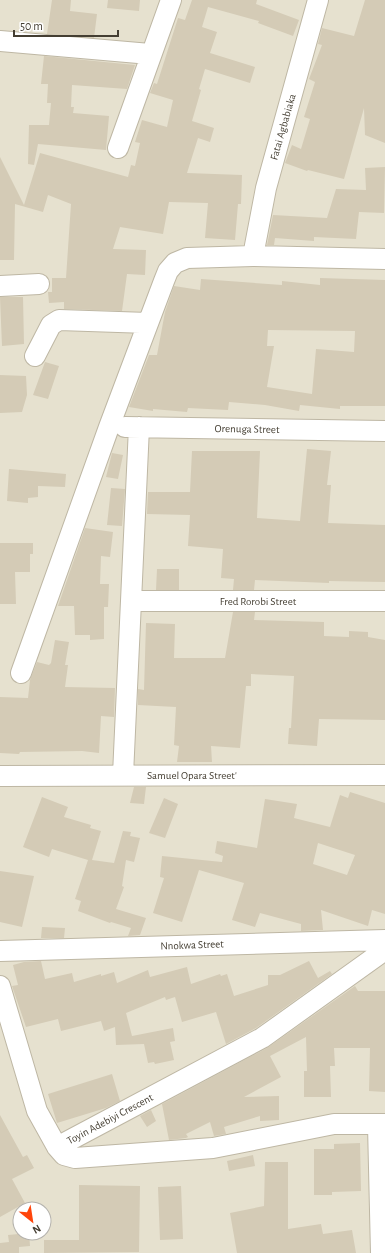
<svg xmlns="http://www.w3.org/2000/svg" width="385" height="1253" font-family="'Alegreya Sans',sans-serif">
	<rect width="100%" height="100%" fill="#f2eee1"/>
	<path fill="#e6e1cf" fill-rule="evenodd" d="M0,0H385V1253H0ZM20,1209H44V1233H20Z"/>
	<path fill="#d4cbb6" fill-rule="evenodd" d="M52,0H71L70,11L97,14L94,38L47,34Z
		M108,0H140L139,11L107,8Z
		M192,0H257L256,4L299,20L293,36L258,23L259,21L208,7L202,27L217,32L210,53L255,67L250,83L205,69L199,89L201,90L192,121L214,128L210,142L198,138L187,173L242,175L241,204H238L235,240L205,238L208,203L169,202L163,234L120,227L113,249L146,250L145,275L127,274L122,311L64,309V302L49,303L48,292H52V278H66L71,204L48,195L43,212L15,204L14,260H0V157L24,205L40,153L128,177L131,165L135,166L140,143L135,142L142,120L167,127L173,100L150,93L154,83L157,84L178,18L185,20Z
		M365,0H385V143L365,135L364,108L344,179L308,170L307,171L285,163L292,145L301,149L310,119L304,117L315,82L309,79L322,45L318,44L322,28L354,36Z
		M44,56L135,65L127,89L72,85L71,107H74L73,113L109,116L106,150L38,144L34,165L28,164L29,125H49L51,103H47L48,84H41Z
		M385,167L384,213L359,212L356,239L314,237V241L275,238L274,245H267L273,215L327,218L336,189L366,190L365,168Z
		M320,278L385,280V406H340V409L300,405L299,411L265,405L229,402L228,410L188,408L187,412L153,409V411L129,407L149,355H157L165,312L174,286L200,290L201,279L282,285V281L320,285ZM268,330L355,331L354,352L316,349L312,394L267,387L274,346H267Z
		M0,297H23L24,344L2,346Z
		M45,362L59,366L48,399L33,395Z
		M0,375L26,376L27,395L22,412L0,413Z
		M307,449L331,451L327,485H331L328,523L385,525V582L329,581V583L255,580L254,590H233L234,579L221,578L223,549L188,546L190,515L147,514L148,492H190L192,451H260L257,518L300,521Z
		M112,453L123,455L118,479L106,477Z
		M9,469L66,474L65,487L38,486V497L28,498V503L7,501Z
		M111,488L125,489L122,526L107,525Z
		M85,528L113,532L110,557L101,556L100,584H109L108,607H104V639L90,640V635H75L74,606H58Z
		M0,543H33V554H30V572H15L16,604H0Z
		M157,569H179V590H156Z
		M233,612H255L254,620L324,622V636L349,637V631L368,632V637L385,640V720L319,719L317,746L288,744L289,728H291L294,676L251,674V686H246L240,748L211,746L212,762H177L179,746L174,745L176,707L138,705V689L144,690L146,623L175,624L174,658H225Z
		M55,640L69,642L65,665H68L65,687L115,688L114,717L101,716L99,753L82,751L20,752L19,754L0,753V697L28,698L30,680L37,662L49,665L51,663Z
		M134,787H146L144,804L130,803Z
		M350,792L385,803V914L372,910L368,926L321,910L323,930L301,931V924L260,913L255,927L232,920L244,883L199,870L182,922L153,913L164,878L160,877L162,856L222,862L223,856L215,853L217,841L257,848L265,799L297,804L294,818L330,827L340,795L348,798ZM318,843L355,855L347,875L313,864Z
		M42,797L68,807L64,817L91,825L90,828L101,831L92,860L114,863L123,831L131,832L130,836L140,838L134,862L126,860L122,886L124,887L116,909L146,918L140,935L128,936L131,928L111,922L110,923L78,911L81,901L75,899L88,860L52,849L49,857L23,847Z
		M164,798L178,804L165,838L149,833Z
		M0,871L34,876L22,927L0,922Z
		M42,927L65,928L64,938H41Z
		M41,961L45,979L72,973L74,982L101,974V976L114,972L117,983L148,970L150,977L187,967L191,984L220,974L221,976L227,974L234,996L268,985V975H280L309,961L318,978L330,971L332,974L256,1028L226,1044L216,1012L182,1022L175,997L166,1000L165,997L126,1013L132,1036L173,1028L175,1041L170,1042L174,1060L155,1064L154,1062L148,1063L144,1044L116,1045L115,1027L104,1031L101,1021L61,1031L58,1019L26,1027L12,986L18,985L13,965L24,962Z
		M355,986L358,991H385V1092L369,1091L370,1048H334L335,1066H330L331,1097H304V1071H307L306,1037L270,1056L281,1077L244,1097L279,1096V1120L260,1121V1116L224,1127L226,1134L214,1136L210,1122L186,1134L188,1137L186,1138L169,1140L162,1104L267,1048Z
		M112,1074L120,1101L106,1108L57,1123L48,1094Z
		M151,1110L156,1121L147,1127L140,1116Z
		M0,1115L23,1157L27,1155L34,1168L12,1179L25,1203L0,1217Z
		M360,1143L361,1191L332,1192V1195H314V1149H334V1144Z
		M253,1155L255,1166L229,1171L227,1161Z
		M265,1162H288V1229L321,1224L323,1234L352,1230L356,1253H237L230,1213L264,1206Z
		M79,1185L140,1186L139,1252L44,1253V1240H79Z
		M181,1186L183,1239L160,1240L158,1187Z
		M29,1233L30,1246L19,1247V1253H0V1243L9,1242L8,1235Z"/>
	<g fill="none" stroke-linecap="round" stroke-linejoin="round">
		<defs>
			<path id="minor" d="M0,41L150,54
				M118,148L171,0
				M253,256L266,188L318,0
				M0,286L39,284
				M35,356L51,325L59,320L148,323
				M125,427L385,431
				M131,601H385
				M21,673L109,427L164,281L168,271L175,263L187,258L253,256L385,259
				M123,775L139,427
				M0,776L385,775
				M385,950L262,1038L57,1147L64,1155L75,1158L213,1148L334,1124H385
				M0,951L385,940
				M0,986L37,1111L57,1147
				M378,1125L381,1253"/>
		</defs>
		<use href="#minor" stroke="#beb7a4" stroke-width="22"/>
		<use href="#minor" stroke="#fff" stroke-width="20"/>
	</g>
	<g text-anchor="middle" dominant-baseline="central" stroke-width="3" stroke-linejoin="round" paint-order="stroke">
		<g font-size="11" fill="#443e32" stroke="#fff">
			<text transform="translate(283 127) rotate(-74)">Fatai Agbabiaka</text>
			<text transform="translate(247 429) rotate(1)">Orenuga Street</text>
			<text x="258" y="601">Fred Rorobi Street</text>
			<text x="192" y="775">Samuel Opara Street'</text>
			<text transform="translate(192 945) rotate(-2)">Nnokwa Street</text>
			<text transform="translate(110 1119) rotate(-28)">Toyin Adebiyi Crescent</text>
		</g>
	</g>
	<g transform="translate(32 1221) rotate(150)"><circle r="19" fill="#ffffff" stroke="#b4b2ad"/>
	<path d="M0-3L7 15L0 10L-7 15Z" fill="#ff450b"/>
	<text y="-6" font-size="11" font-weight="bold" text-anchor="middle" fill="#443e32">N</text>
	</g>
	<path d="M14 30v6h104v-6" fill="none" stroke="#443e32" stroke-width="2"/>
	<text x="20" y="30" font-size="12" fill="#443e32" stroke="#ffffff" stroke-width="3" paint-order="stroke">50 m</text>
</svg>
